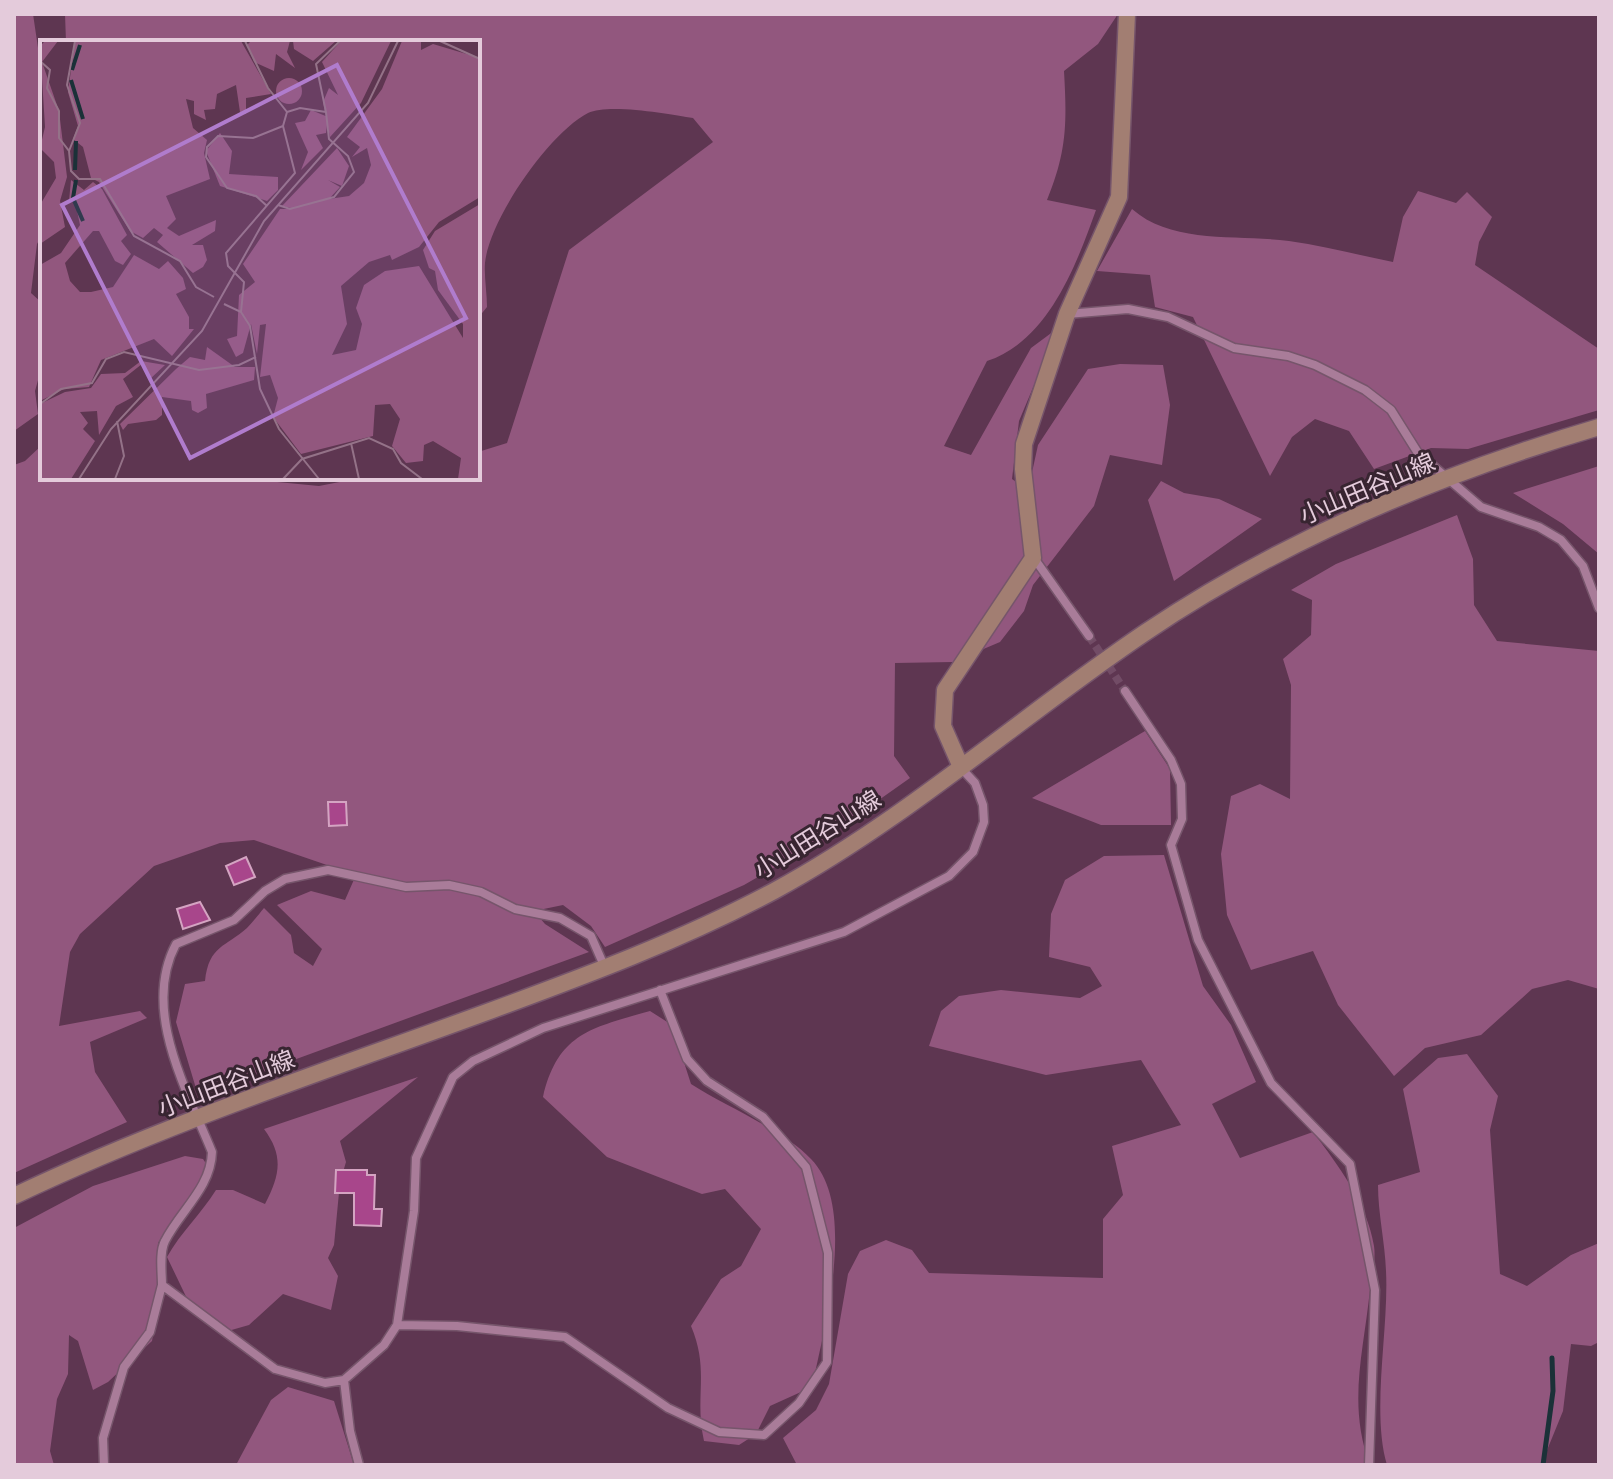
<svg xmlns="http://www.w3.org/2000/svg" width="1613" height="1479" font-family="Quicksand,'Noto Sans JP',sans-serif">
	<rect width="100%" height="100%" fill="#5e3651"/>
	<path fill="#92577e" d="M14,14H33L42,75V235L37,244L31,293L42,303V366L35,391L38,414L14,431Z
		M65,14H1118L1098,44L1064,71C1067,123 1067,151 1047,200L1096,210C1076,266 1048,341 987,361L944,446L971,455L1031,348L1058,328L1019,421L1012,479L1025,488L1031,477L1038,445L1088,369L1120,364L1163,365L1170,405L1162,465L1110,455L1094,506L1033,585L1024,611L1000,642L953,662L895,663L894,756L910,778L825,838L744,885L605,947L591,926L563,905L534,911L545,924L589,952L198,1095L176,1022L185,984L205,981C209,945 226,947 247,928C253,922 259,914 264,908L291,935L294,953L313,966L322,949L277,905L311,891L345,900L356,875L254,840L220,843L154,866L80,934L70,952L59,1026L140,1011L147,1018L90,1042L95,1072L127,1122L14,1173V465L25,461L42,445V478H237L319,486L360,478H478V452L507,443L569,250L713,142L693,118C670,114 608,103 588,113C549,133 489,220 485,263C484,277 487,293 487,307L478,318V42H66Z
		M1418,191L1456,203L1467,192L1492,217L1479,242L1475,265L1599,349V410L1468,449L1431,448L1374,469L1349,431L1315,419L1292,437L1270,476L1193,317L1155,307L1150,275L1097,271L1132,209C1173,245 1238,234 1289,241C1324,246 1358,255 1393,262L1403,217Z
		M1599,466V554L1563,524L1513,493Z
		M1161,481L1184,493L1219,499L1262,519L1174,581L1148,500Z
		M1457,515L1473,559L1474,605L1497,641L1599,651V989L1568,980L1532,989L1481,1035L1425,1048L1394,1076L1338,1005L1313,951L1251,970L1227,915L1221,854L1231,796L1260,784L1290,799L1291,685L1283,659L1311,635L1312,600L1291,590L1336,564Z
		M1145,731L1170,769L1171,825H1101L1032,798Z
		M1164,855L1203,986L1231,1025L1256,1082L1212,1104L1240,1158L1313,1132C1338,1165 1367,1203 1374,1246C1376,1259 1372,1276 1370,1289C1364,1351 1347,1404 1370,1465H797L783,1438L816,1410L829,1384L848,1274L860,1251L886,1240L912,1250L929,1273L1103,1278V1219L1123,1195L1112,1146L1181,1125L1141,1060L1046,1075L929,1046L941,1011L959,996L1001,990L1080,998L1102,986L1090,967L1049,957L1051,914L1065,880L1104,856Z
		M650,1011L672,1025L691,1084C725,1106 785,1131 811,1159C858,1207 824,1329 812,1387L770,1406L756,1434L739,1445L704,1441C694,1397 710,1371 691,1326L721,1279L741,1266L761,1229L725,1189L702,1194L607,1157L543,1097C558,1033 591,1028 650,1011Z
		M1467,1054L1498,1096L1490,1130L1500,1274L1527,1286L1571,1255L1599,1243V1342L1591,1346L1571,1344L1563,1411L1541,1465H1387C1371,1412 1389,1329 1386,1271C1385,1242 1378,1214 1378,1185L1420,1172L1403,1089L1438,1058Z
		M418,1077L340,1141L346,1162L340,1182L334,1245L328,1258L338,1276L331,1310L283,1294L249,1325L228,1331L192,1309L167,1257C181,1232 201,1214 216,1190H233L265,1204C280,1175 284,1156 264,1129Z
		M185,1156L203,1159L209,1168L158,1243L157,1314L152,1341L108,1382L93,1390L78,1341L69,1335L68,1374L57,1399L50,1451L54,1465H14V1228L93,1186Z
		M288,1387L334,1401L354,1465H236L271,1400Z"/>
	<g fill="none" stroke-linecap="round" stroke-linejoin="round">
		<path stroke="#1b3138" stroke-width="5" d="M1543,1465L1553,1391L1552,1358"/>
	</g>
	<path fill="#a8468b" stroke="#d4a4c2" stroke-width="2" d="M328,802H346L347,825L329,826Z
		M246,857L255,877L234,885L226,866Z
		M200,902L210,920L183,929L177,909Z
		M336,1170H367V1175H375L374,1209H382L381,1226L354,1225V1193H335Z"/>
	<g fill="none" stroke-linecap="round" stroke-linejoin="round">
		<path stroke="#724c66" stroke-width="8" stroke-dasharray="8 4" stroke-linecap="butt" d="M1089,636L1125,691"/>
		<defs>
			<path id="street" d="M1067,314L1128,309L1168,317L1234,348L1288,356L1315,365L1365,390L1391,410L1418,453L1481,507L1539,527L1561,540L1583,566L1599,608
				M1034,558L1089,636
				M1125,691L1171,760L1181,784L1182,819L1171,845L1198,940L1271,1083L1350,1164L1375,1290L1369,1465
				M162,1285C162,1272 159,1252 165,1241C180,1211 211,1188 212,1152C187,1090 141,1010 176,944L234,920L265,891L285,879L328,870L406,887L449,885L481,892L515,909L560,918L591,936L605,968
				M397,1325L457,1326L565,1337L668,1408L719,1432L764,1435L799,1403L827,1362L828,1253L806,1167L763,1117L707,1081L687,1059L660,990
				M344,1380L350,1431L359,1465
				M104,1465L103,1438L124,1367L150,1332L162,1285L275,1369L325,1383L344,1380L384,1345L397,1325L414,1211L416,1158L453,1077L473,1061L543,1028L844,932L949,876L973,852L984,822L983,805L975,783L961,768"/>
			<path id="secondary" d="M961,767L943,726L945,690L1033,558L1023,469L1024,444L1067,314L1119,197L1127,14
				M14,1196C167,1123 329,1070 487,1012C585,976 682,940 774,891C907,819 1021,716 1146,632C1284,539 1440,474 1599,427"/>
		</defs>
		<use href="#street" stroke="#76556b" stroke-width="11"/>
		<use href="#secondary" stroke="#76556b" stroke-width="19"/>
		<use href="#street" stroke="#a97c99" stroke-width="8"/>
		<use href="#secondary" stroke="#a27e72" stroke-width="16"/>
	</g>
	<g text-anchor="middle" dominant-baseline="central" stroke-width="6" stroke-linejoin="round" paint-order="stroke">
		<g font-size="24" fill="#e4cbdb" stroke="#382531">
			<text transform="translate(1367 488) rotate(-23)">小山田谷山線</text>
			<text transform="translate(817 834) rotate(-32)">小山田谷山線</text>
			<text transform="translate(226 1083) rotate(-21)">小山田谷山線</text>
		</g>
	</g>
	<g transform="translate(40 40)">
		<rect width="440" height="440" fill="#5e3651"/>
		<path d="M5,1H18L2,22L19,71L27,137L20,161L25,187L0,204V165L16,138L14,122L0,108L5,87L0,6ZM35,1H201L231,54L206,58V74L200,72L196,45L177,54L175,69L164,70L166,80L154,74V61L146,59L153,88L167,100L164,113L170,139L126,156L136,179L127,188L139,196L176,180L175,191L152,205H163L167,220L163,227L153,233L117,202L123,195L114,188L103,198L90,191L59,142L51,138L43,107L33,99L38,86L28,52ZM211,1H250L247,12L255,28L236,14L234,31L214,22L207,5ZM253,1H296L273,21L254,9ZM301,1H351L321,63L290,97L283,62L289,48L298,55L282,22ZM362,1H381V10L393,4L440,18V157L399,182L379,207L352,220L350,215L329,222L301,246L307,284L292,315L316,310L322,284L316,268L324,245L345,231L379,226L423,298V284L398,250L395,231L389,228L383,210L395,191L440,164V439H418L421,418L393,401L384,405L383,421L366,423L352,406L360,379L350,364L335,365L333,396L261,414L233,377L238,358L230,335L220,337L226,284L220,285L217,314L211,284L203,313L196,317L187,299L197,296L199,255L215,242L203,224L240,169H255L242,166L297,108L309,126L302,146L288,140L300,147L289,159L309,156L324,143L331,125L327,108L312,117L320,107L307,97L342,49ZM236 51a13 13 0 1 1 26 0a13 13 0 1 1-26 0ZM271,70L288,77L286,93L276,95L283,108L261,130L268,112L255,83L265,81ZM180,93L192,111L189,134L238,137V150L227,161L180,146L166,111ZM31,140L44,150L53,142L62,149L87,195L81,201L91,214L83,225L75,221L59,191H53L25,223L30,241L40,252H51L73,247L94,215L119,229L128,221L143,238L146,249L136,254L149,277V289H154L132,316L114,299L61,320L49,347L24,349L0,361V225L21,213L40,185L35,161H29ZM167,307L195,327H215L214,340L166,354L167,368L158,373L152,370L151,361L122,357V375L116,380L88,384L83,390L80,384L136,329L150,317L165,320ZM101,321L125,325L109,340L102,324L83,339L93,357L76,366L59,395L57,371L40,372L48,383L43,389L55,401L31,439H0V364L25,352L51,348L61,334L85,333Z" fill="#92577e"/>
		<path fill="none" stroke="#1b3138" stroke-width="4" d="M32,30L40,5M31,40L43,79M35,130L36,101M36,140L33,158L43,181"/>
		<path fill="none" stroke="#947288" stroke-width="2" d="M205,1L228,48L247,72M400,1L440,19M0,21L10,30L7,48L19,71V98L29,111L31,131L39,139H60L94,196L140,221L156,247L174,257M247,72L260,68L286,72L276,24L300,1M29,111L40,83L27,45L35,1M238,165L250,169L294,157L314,132L308,116L289,99L286,72M227,166L216,156L187,148L166,117L167,107L178,96L213,98L243,86M184,264L201,272L210,286L220,349L239,389L279,439M201,272L204,242L188,226L186,213L255,133L243,86L247,72M0,364L21,349L52,343L66,319L84,312L159,330L199,325L216,317M311,403L319,439M39,439L71,389L162,291L224,181L328,63L358,1M75,439L84,416L77,381M243,439L262,419L329,398L353,409L361,423L382,439"/>
		<path fill="#b07ccd" fill-opacity="0.15" stroke="#b07ccd" stroke-width="4" d="M297,25L426,278L150,418L22,165Z"/>
		<rect width="440" height="440" fill="none" stroke="#e4cbdb" stroke-width="4"/>
	</g>
	<rect width="1613" height="1479" fill="none" stroke="#e4cbdb" stroke-width="32"/>
</svg>
